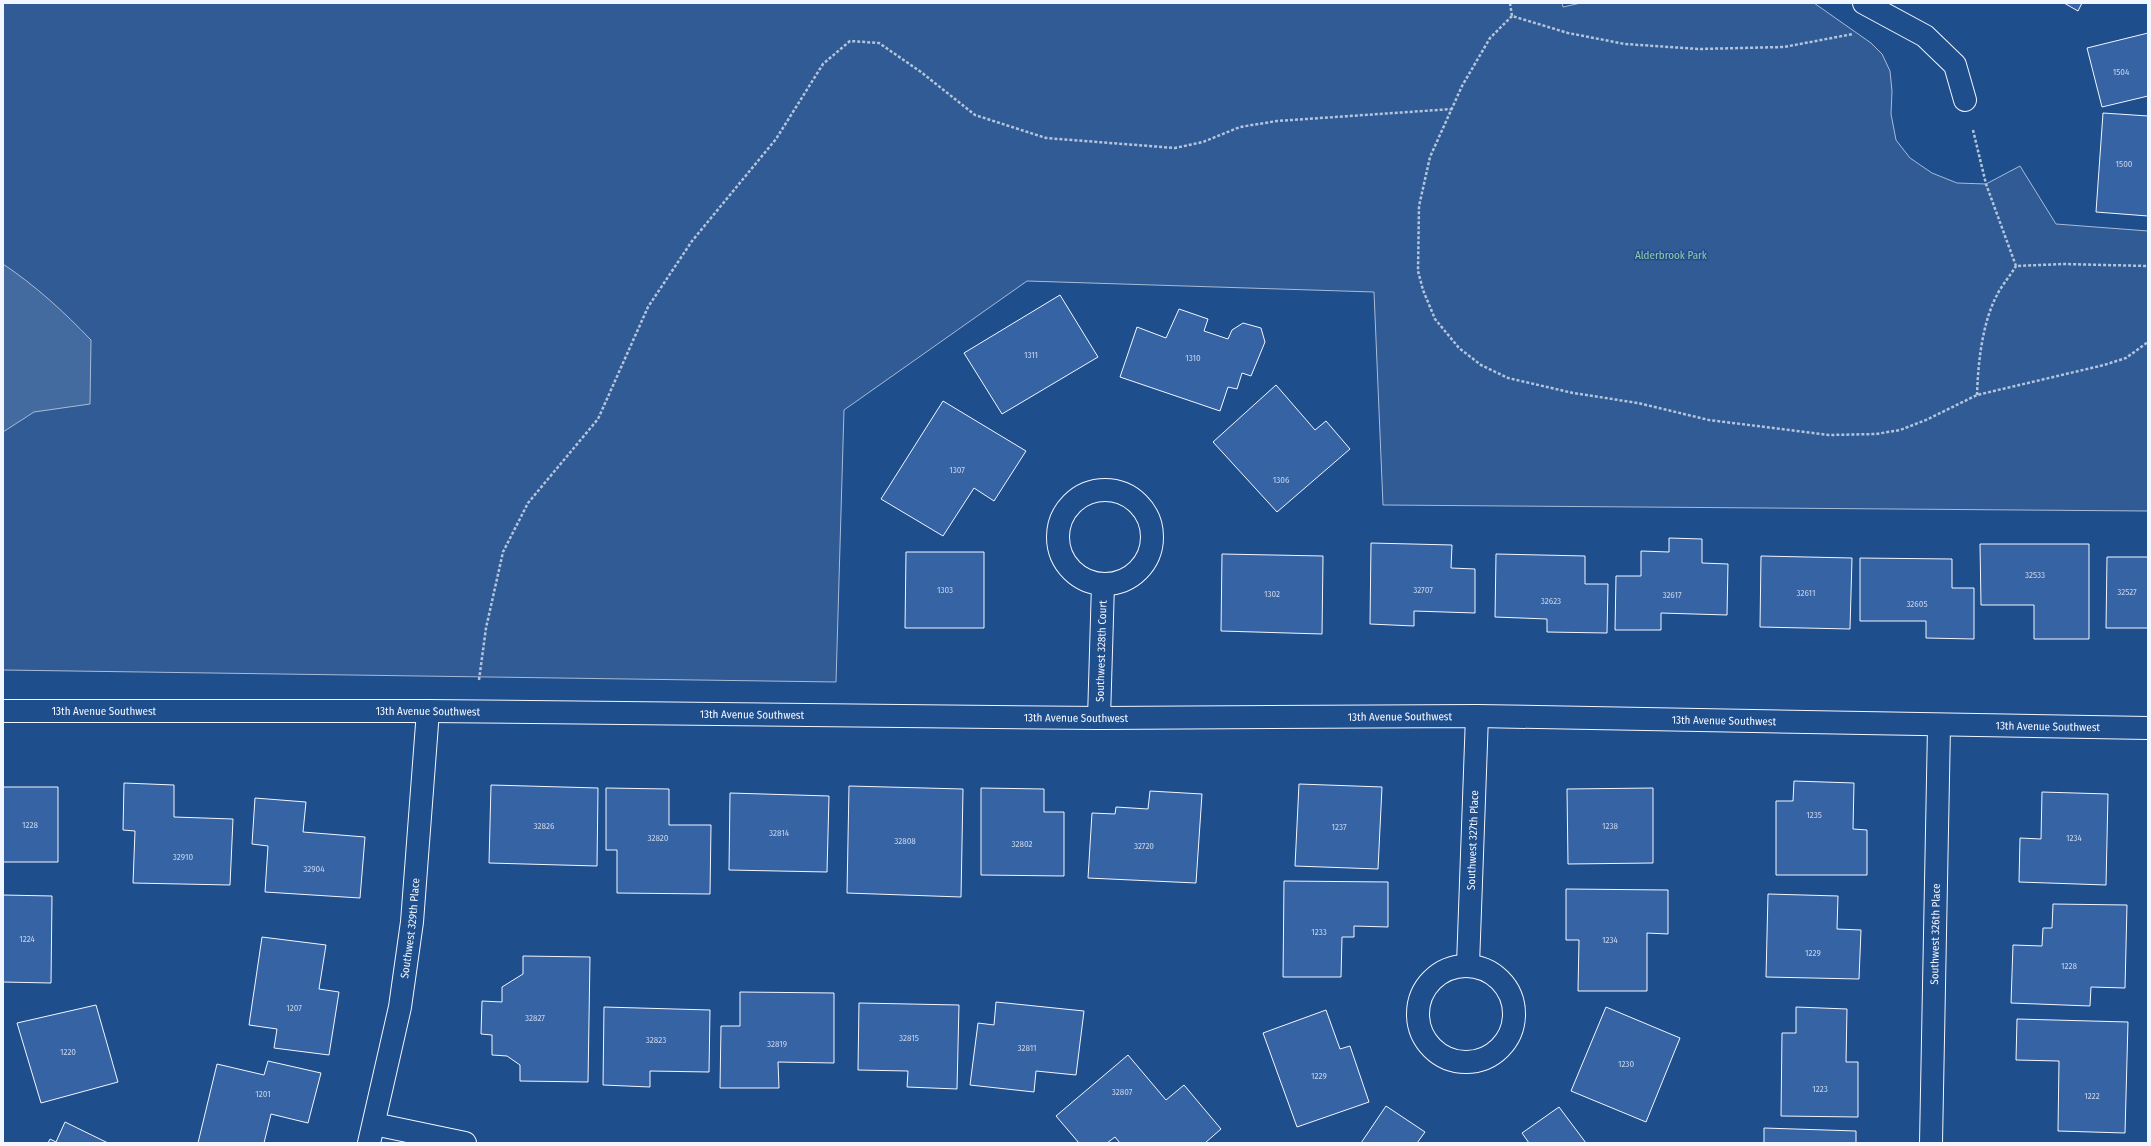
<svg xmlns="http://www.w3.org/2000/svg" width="2151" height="1146" font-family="'Fira Sans Condensed',sans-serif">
	<rect width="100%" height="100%" fill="#1f4e8c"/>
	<path fill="#305b95" stroke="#a8bbd7" d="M3,3H1562L1563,7L1581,3H1814L1871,43L1882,54L1890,71L1892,91L1891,114L1896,140L1910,158L1932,173L1957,183L1986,184L2020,166L2056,224L2148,231V511L1383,505L1374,292L1027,281L844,410L836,682L3,670Z"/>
	<path fill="#446ba0" stroke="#a8bbd7" d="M3,264C36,286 64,312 91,340L90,404L34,412L3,432Z"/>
	<path fill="#3563a3" stroke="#f2f6ff" d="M2064,3H2082L2078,11Z
		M2148,33V96L2102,107L2087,48Z
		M2103,113L2148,116V216L2096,212Z
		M1060,295L1098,357L1002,414L964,353Z
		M1179,309L1208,319L1204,331L1228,339L1232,330L1243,323L1261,328L1265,342L1251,376L1242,373L1237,389L1228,387L1220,411L1120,377L1137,327L1166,338Z
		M1276,385L1315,430L1326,421L1350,449L1277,512L1213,442Z
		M943,401L1026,451L994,501L974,488L943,536L881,499Z
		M1669,538L1702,539V563L1728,564L1727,615L1661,613V630H1615L1616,576H1641V551L1669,552Z
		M1371,543L1452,545L1451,568L1475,569V613L1414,611V626L1370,624Z
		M1980,544H2089V639H2034V605H1981Z
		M906,552H984V628H905Z
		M1222,554L1323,556L1322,634L1221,631Z
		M1496,554L1585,556V584H1608L1607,633L1547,632V619L1495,617Z
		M1761,556L1852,558L1850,629L1760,627Z
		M2107,557H2148V628H2106Z
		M1860,558L1952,559V588H1974V639L1926,638V621H1860Z
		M1794,781L1854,783L1853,829L1867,830V875H1776V801H1793Z
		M124,783L174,785V817L233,819L230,885L133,883L135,831L123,830Z
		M1299,784L1382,787L1378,869L1295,866Z
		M491,785L598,788L597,866L489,863Z
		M849,786L963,789L961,897L847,893Z
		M3,787H58V862H3Z
		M606,788L669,789V825H711L710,894L617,893V850H606Z
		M981,788L1044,789V812H1064V876L981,875Z
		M1653,788V863L1568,864L1567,789Z
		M1150,791L1202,794L1196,883L1088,878L1092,813L1115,814L1116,807L1148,809Z
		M2042,792L2108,794L2106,885L2019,882L2020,838L2041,839Z
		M730,793L829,796L827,872L729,870Z
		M255,798L306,802L303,832L365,837L360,898L265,892L268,846L252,844Z
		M1284,881L1388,882V927L1354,926V937H1342L1341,977H1283Z
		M1566,889L1668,890V934L1647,933V991H1578L1579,940H1566Z
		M1768,894L1838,896L1837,929L1861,930L1859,979L1766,977Z
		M3,895L52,896L51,983L3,982Z
		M2053,904L2127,905L2125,988L2091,987L2090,1006L2011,1003L2013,945L2042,946L2043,928H2052Z
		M262,937L326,945L319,989L339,992L329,1055L274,1048L277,1029L249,1025Z
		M523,956L590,957L588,1082L520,1081V1065L507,1056L492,1055V1035L481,1034L482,1001L502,1002V987L523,974Z
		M740,992L834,993V1063L778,1062L779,1088H720L721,1026H740Z
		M996,1002L1084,1011L1076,1075L1036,1071L1034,1092L970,1085L978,1023L994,1025Z
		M859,1003L959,1005L957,1089L907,1087L908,1071L858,1070Z
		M96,1005L118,1082L41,1103L17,1023Z
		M604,1007L710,1010L709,1072L650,1071V1087L603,1085Z
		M1606,1007L1680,1038L1646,1122L1571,1091Z
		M1796,1007L1847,1009L1846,1062H1858V1117L1781,1116L1782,1033H1796Z
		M1326,1010L1340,1049L1350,1046L1369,1102L1297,1127L1263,1033Z
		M2017,1019L2128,1022L2125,1133L2058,1131L2059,1061L2016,1060Z
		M1128,1055L1166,1100L1184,1085L1221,1129L1205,1143H1120L1115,1137L1107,1143H1079L1056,1116Z
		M268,1061L321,1073L308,1123L271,1114L264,1143H198L217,1064L264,1075Z
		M1386,1106L1425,1132L1417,1143H1361Z
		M1559,1107L1586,1143H1529L1522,1133Z
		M65,1122L108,1143H48L50,1139L56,1142Z
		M1764,1128L1856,1131V1143H1764Z"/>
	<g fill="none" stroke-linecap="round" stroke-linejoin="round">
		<defs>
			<g id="minor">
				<path d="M1864,3L1925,36L1955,65L1965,100"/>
				<circle cx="1105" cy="537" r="47"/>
				<path id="s1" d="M3,711H428L1099,718L1477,716L2148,728"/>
				<path id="s2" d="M1099,718L1103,584"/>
				<path id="s3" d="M1468,965L1477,716"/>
				<circle cx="1466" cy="1014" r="48"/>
				<path d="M374,1124L465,1143"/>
				<path id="s4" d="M369,1143L400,1007L412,922L428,711"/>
				<path id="s5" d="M1931,1143L1939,726"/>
			</g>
		</defs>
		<use href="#minor" stroke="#f2f6ff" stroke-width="24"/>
		<path stroke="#b3c4dc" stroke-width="2.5" stroke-dasharray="3 2" stroke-linecap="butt" d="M1510,3L1512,16L1568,33L1625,44L1699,49L1784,47L1853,34
			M1512,16L1490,38L1462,86L1430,157L1419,206L1418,271L1423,290L1435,319L1459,348L1481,365L1508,378L1573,393L1638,403L1709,420L1829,435L1876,434L1900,430L1926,420L1977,395L2104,365L2126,358L2148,342
			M1973,130L1986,184L2016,266L2063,264L2148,266
			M1977,395C1978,364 1982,323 1997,295C2002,285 2010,276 2016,266
			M479,680L486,628L503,552L528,503L598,419L648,307L692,241L776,139L823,64L850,41L879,43L921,72L975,115L1046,138L1175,148L1203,142L1240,127L1277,121L1452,109"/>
		<use href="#minor" stroke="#1f4e8c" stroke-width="22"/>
	</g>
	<g text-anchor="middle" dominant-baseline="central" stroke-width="3" stroke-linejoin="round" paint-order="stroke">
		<g font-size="9" fill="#c3d1e8">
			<text x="2121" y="72">1504</text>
			<text x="2124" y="164">1500</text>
			<text x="1031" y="355">1311</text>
			<text x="1193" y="358">1310</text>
			<text x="957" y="470">1307</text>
			<text x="1281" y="480">1306</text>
			<text x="2035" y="575">32533</text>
			<text x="945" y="590">1303</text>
			<text x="1423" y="590">32707</text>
			<text x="2127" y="592">32527</text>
			<text x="1806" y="593">32611</text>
			<text x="1272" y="594">1302</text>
			<text x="1672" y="595">32617</text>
			<text x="1551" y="601">32623</text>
			<text x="1917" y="604">32605</text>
			<text x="1814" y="815">1235</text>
			<text x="30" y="825">1228</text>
			<text x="544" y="826">32826</text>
			<text x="1610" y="826">1238</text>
			<text x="1339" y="827">1237</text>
			<text x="779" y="833">32814</text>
			<text x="658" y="838">32820</text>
			<text x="2074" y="838">1234</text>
			<text x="905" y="841">32808</text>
			<text x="1022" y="844">32802</text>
			<text x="1144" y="846">32720</text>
			<text x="183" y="857">32910</text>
			<text x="314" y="869">32904</text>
			<text x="1319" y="932">1233</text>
			<text x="27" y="939">1224</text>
			<text x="1610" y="940">1234</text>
			<text x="1813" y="953">1229</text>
			<text x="2069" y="966">1228</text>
			<text x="294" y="1008">1207</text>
			<text x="535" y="1018">32827</text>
			<text x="909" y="1038">32815</text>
			<text x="656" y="1040">32823</text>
			<text x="777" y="1044">32819</text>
			<text x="1027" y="1048">32811</text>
			<text x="68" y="1052">1220</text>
			<text x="1626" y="1064">1230</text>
			<text x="1319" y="1076">1229</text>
			<text x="1820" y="1089">1223</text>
			<text x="1122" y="1092">32807</text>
			<text x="263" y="1094">1201</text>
			<text x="2092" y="1096">1222</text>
		</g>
		<g font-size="11" fill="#97c8a6" stroke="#1f4e8c">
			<text x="1671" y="255">Alderbrook Park</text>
		</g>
		<g font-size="11" fill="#f2f6ff" stroke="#1f4e8c">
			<text stroke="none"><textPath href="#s2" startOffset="67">Southwest 328th Court</textPath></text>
			<text stroke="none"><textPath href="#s1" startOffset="101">13th Avenue Southwest</textPath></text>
			<text stroke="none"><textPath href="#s1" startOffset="425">13th Avenue Southwest</textPath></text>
			<text stroke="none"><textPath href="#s1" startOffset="749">13th Avenue Southwest</textPath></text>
			<text stroke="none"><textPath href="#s1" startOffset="1397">13th Avenue Southwest</textPath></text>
			<text stroke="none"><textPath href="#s1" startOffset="1073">13th Avenue Southwest</textPath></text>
			<text stroke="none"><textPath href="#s1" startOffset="1721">13th Avenue Southwest</textPath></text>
			<text stroke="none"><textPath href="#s1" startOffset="2045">13th Avenue Southwest</textPath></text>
			<text stroke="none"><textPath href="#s3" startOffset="125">Southwest 327th Place</textPath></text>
			<text stroke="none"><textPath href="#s4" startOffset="219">Southwest 329th Place</textPath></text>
			<text stroke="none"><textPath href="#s5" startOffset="209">Southwest 326th Place</textPath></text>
		</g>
	</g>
	<rect width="2151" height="1146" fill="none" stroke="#f2f6ff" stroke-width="8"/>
</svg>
